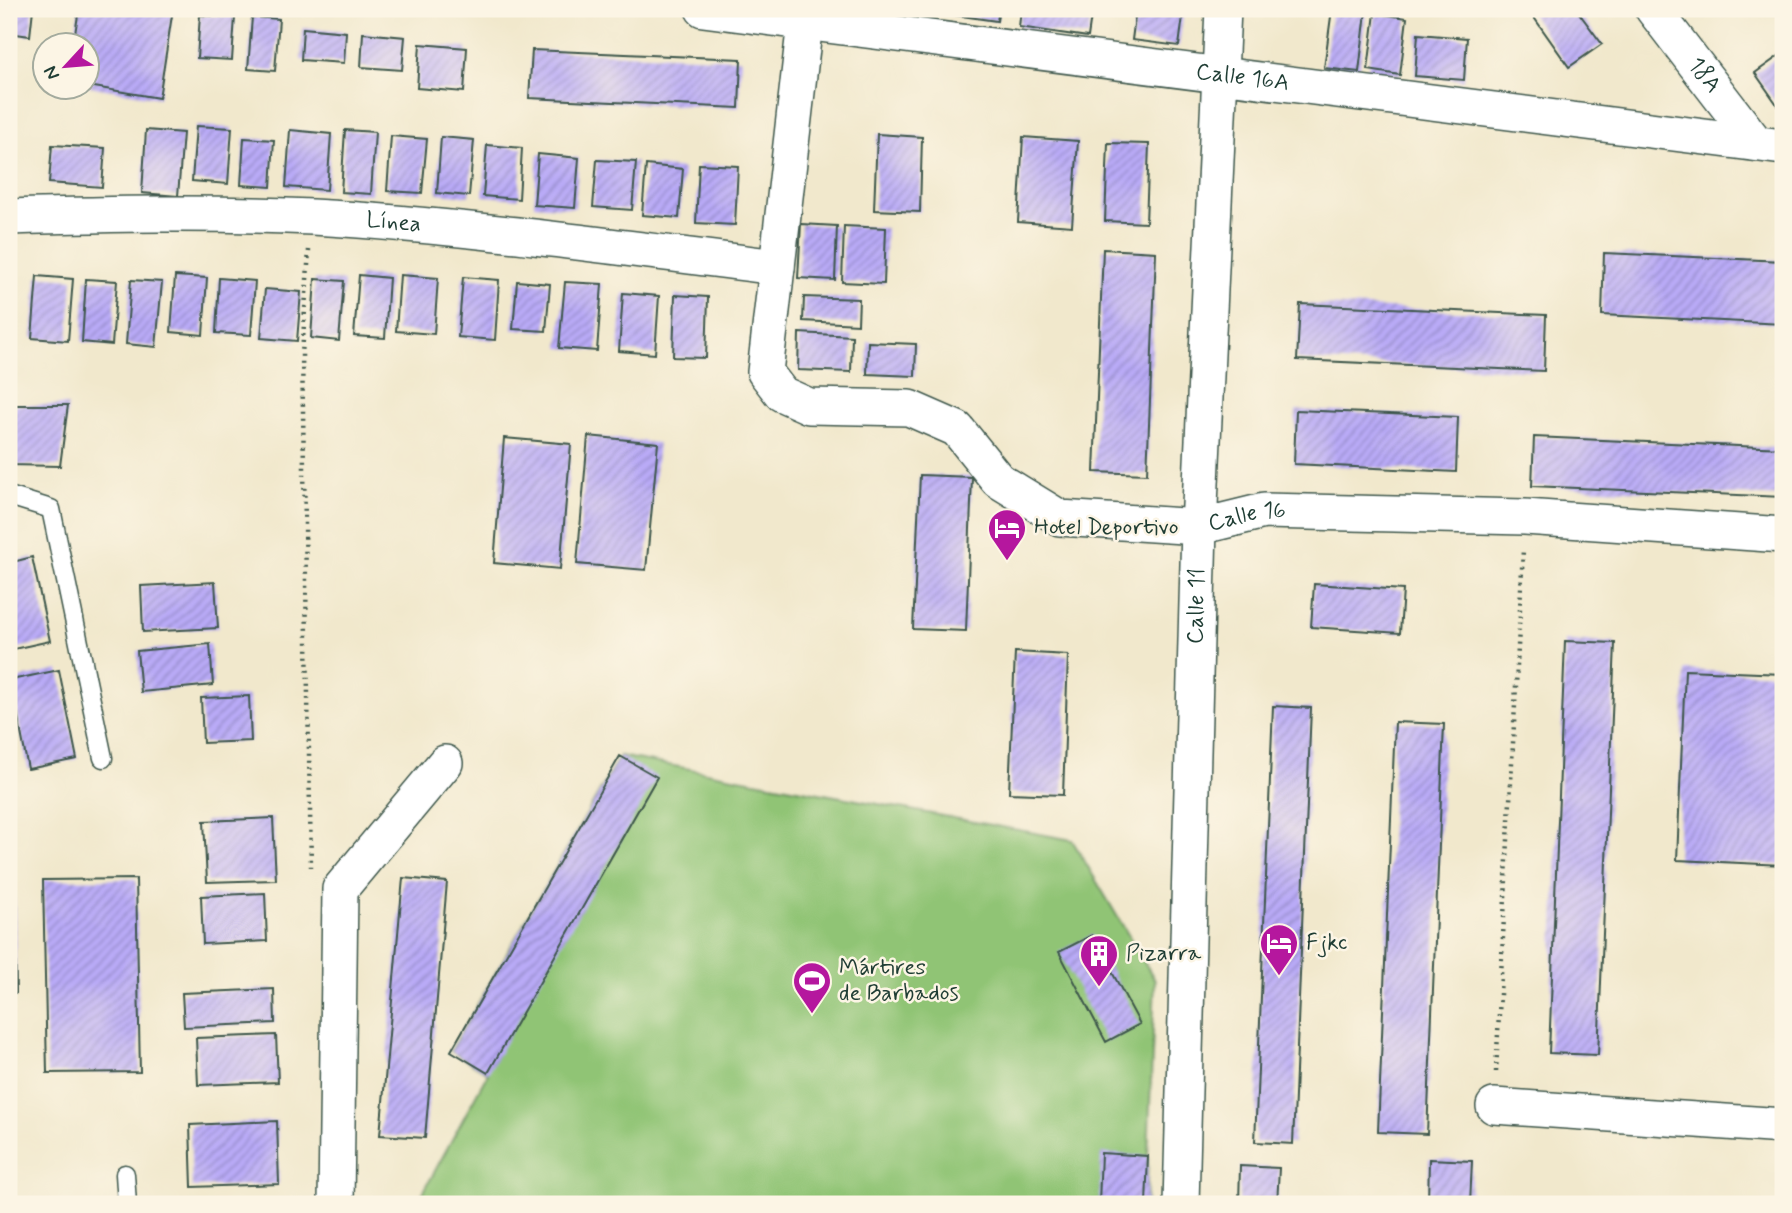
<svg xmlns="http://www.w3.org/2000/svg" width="1792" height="1213" font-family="Mynerve,sans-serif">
	<defs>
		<pattern id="building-hatch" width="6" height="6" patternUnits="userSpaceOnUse" patternTransform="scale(1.75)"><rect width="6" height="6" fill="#b9aaf7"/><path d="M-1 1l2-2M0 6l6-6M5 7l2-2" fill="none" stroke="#968cc9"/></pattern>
	</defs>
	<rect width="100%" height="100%" fill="#fcf5e5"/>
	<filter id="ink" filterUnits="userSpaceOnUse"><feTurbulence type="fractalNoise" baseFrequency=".0143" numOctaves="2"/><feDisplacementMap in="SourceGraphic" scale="14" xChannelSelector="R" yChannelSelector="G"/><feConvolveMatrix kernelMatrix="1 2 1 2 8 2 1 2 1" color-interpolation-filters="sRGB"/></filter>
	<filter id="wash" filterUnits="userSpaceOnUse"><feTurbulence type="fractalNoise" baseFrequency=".00686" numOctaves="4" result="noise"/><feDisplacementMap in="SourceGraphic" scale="28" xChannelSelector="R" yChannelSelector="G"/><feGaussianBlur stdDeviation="1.57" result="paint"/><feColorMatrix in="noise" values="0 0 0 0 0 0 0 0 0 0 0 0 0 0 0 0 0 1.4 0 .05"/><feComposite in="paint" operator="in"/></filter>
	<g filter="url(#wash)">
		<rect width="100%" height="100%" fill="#f1e8cc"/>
		<path fill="#90c475" stroke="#588054" stroke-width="2" d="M620,756L1072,840L1155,980L1146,1204H417L488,1073L451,1051Z"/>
		<g id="blocks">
			<path fill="url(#building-hatch)" d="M9,9H33L30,36L9,33Z
				M79,9H173L159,98L88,86V46H73Z
				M948,9H999L997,21L947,14Z
				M1021,9H1092L1088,37L1019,27Z
				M1136,9H1184L1179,46L1132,40Z
				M1332,9L1366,12L1359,72L1324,68Z
				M1528,9H1576L1602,44L1569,67Z
				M1375,13L1407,18L1400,75L1368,70Z
				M200,15L235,17L232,60L197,58Z
				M252,17L279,19L275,71L248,69Z
				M303,28L346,32L344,63L301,60Z
				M363,33L405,37L402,70L361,67Z
				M1418,34L1467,38L1464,80L1415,76Z
				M420,44L467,48L464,92L417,88Z
				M532,50L741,59L739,108L529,98Z
				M1783,53V113L1755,73Z
				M196,126L232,128L228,184L192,181Z
				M146,130L183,133L178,196L142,193Z
				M290,130L331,134L327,190L286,187Z
				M345,130L375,132L371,194L341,192Z
				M877,134L922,137L920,212L874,210Z
				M391,136L427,139L422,193L387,191Z
				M441,137L474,140L469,196L437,193Z
				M1023,137L1078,141L1072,226L1018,222Z
				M244,138L274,140L271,187L241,185Z
				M1108,143L1149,144L1146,223L1105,221Z
				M52,145L105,148L102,187L49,183Z
				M487,145L522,148L519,199L483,196Z
				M538,154L579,158L575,208L534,205Z
				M597,160L636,162L632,210L593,207Z
				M699,164L738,166L735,225L696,223Z
				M646,165L683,169L679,218L642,215Z
				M801,224L837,226L835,280L798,278Z
				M844,226L886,228L884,284L842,282Z
				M1103,249L1156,252L1147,474L1094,472Z
				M1604,253L1783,261V324L1602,315Z
				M359,275L389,278L385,338L354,336Z
				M400,275L438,278L434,334L396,331Z
				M37,276L73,279L68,341L32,338Z
				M175,276L207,278L203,335L171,332Z
				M463,277L499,280L495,340L458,337Z
				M219,278L255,281L251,335L216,333Z
				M86,279L117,281L112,345L82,342Z
				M315,279L344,281L339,341L311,338Z
				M131,280L162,282L156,347L126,344Z
				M517,281L550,284L546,331L513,329Z
				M565,282L602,284L597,351L559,348Z
				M265,289L301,292L297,341L261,338Z
				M623,293L659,296L655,354L619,351Z
				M675,295L708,297L706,358L673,357Z
				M804,297L859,299L858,324L803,321Z
				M1300,304L1546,315L1544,371L1297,360Z
				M799,333L852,336L851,372L798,370Z
				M868,342L916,344L915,376L867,374Z
				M9,405H68L60,466L9,465Z
				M1296,410L1458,417L1456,472L1294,464Z
				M588,436L658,443L646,570L577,564Z
				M1534,437L1783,448V497L1532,486Z
				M504,438L571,444L560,569L494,563Z
				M920,475L972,477L966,631L913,629Z
				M32,557L50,641L9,650V563Z
				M215,582L218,628L143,632L141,586Z
				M1314,584L1403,590L1400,633L1311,627Z
				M1565,641L1615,643L1598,1055L1549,1053Z
				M210,644L213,685L141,692L137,651Z
				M1015,652L1068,655L1063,795L1009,793Z
				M59,670L77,759L28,769L11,680Z
				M1685,670L1783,674V865L1677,860Z
				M249,696L251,741L203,743L201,698Z
				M1273,706L1311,708L1293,1144L1255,1142Z
				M1395,722L1444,724L1427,1134L1378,1132Z
				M620,756L657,777L488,1073L451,1051Z
				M273,818L276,880L207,882L204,821Z
				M9,866H14L16,993H9Z
				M403,878L447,882L425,1138L380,1135Z
				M136,879L140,1072L47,1073L43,880Z
				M265,893L267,941L203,944L201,896Z
				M1092,935L1140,1024L1106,1042L1059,952Z
				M274,989L275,1023L184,1027L182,993Z
				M276,1035L278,1082L198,1085L196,1038Z
				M277,1121L279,1184L192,1187L190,1125Z
				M1101,1153L1148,1156L1146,1204H1099Z
				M1429,1159L1472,1161L1470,1204H1428Z
				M1240,1166L1279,1168L1277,1204H1239Z"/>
		</g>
	</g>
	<g filter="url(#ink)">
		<use href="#blocks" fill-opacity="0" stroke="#3e574b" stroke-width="2"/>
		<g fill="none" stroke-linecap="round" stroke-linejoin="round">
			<defs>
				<path id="service" d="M9,496L51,509L103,758
					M125,1174L127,1204"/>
				<g id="minor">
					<path id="s1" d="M703,9L1783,147"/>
					<path id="s2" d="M1653,9L1756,143"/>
					<path id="s3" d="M805,22L765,372L782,394L809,406L909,408L957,429L998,480L1060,518L1199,527L1264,511L1525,517L1783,535"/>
					<path id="s4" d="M9,217C110,214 211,212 312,217C468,226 622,248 777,267"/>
					<path d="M1494,1106L1783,1126"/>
					<path d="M336,1204L340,889L445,763"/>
					<path id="s5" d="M1181,1204L1199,527L1223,9"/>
				</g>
			</defs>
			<use href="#service" stroke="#3e574b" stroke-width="21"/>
			<use href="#minor" stroke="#3e574b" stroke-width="38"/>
			<path stroke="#3e574b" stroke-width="4.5" stroke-dasharray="2 5" stroke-linecap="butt" d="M309,250L302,354L311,867
				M1496,1072L1523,550"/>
			<use href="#service" stroke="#fff" stroke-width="18"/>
			<use href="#minor" stroke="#fff" stroke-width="35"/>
		</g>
	</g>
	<defs>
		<symbol id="hotel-pin" viewBox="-11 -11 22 30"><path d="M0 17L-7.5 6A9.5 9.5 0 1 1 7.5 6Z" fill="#b5179e" stroke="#fcf5e5"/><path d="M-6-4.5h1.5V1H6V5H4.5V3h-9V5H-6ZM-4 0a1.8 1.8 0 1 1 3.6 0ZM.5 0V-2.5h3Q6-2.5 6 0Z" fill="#fff"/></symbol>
		<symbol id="building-pin" viewBox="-11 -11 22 30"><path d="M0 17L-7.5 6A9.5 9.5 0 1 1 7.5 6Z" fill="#b5179e" stroke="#fcf5e5"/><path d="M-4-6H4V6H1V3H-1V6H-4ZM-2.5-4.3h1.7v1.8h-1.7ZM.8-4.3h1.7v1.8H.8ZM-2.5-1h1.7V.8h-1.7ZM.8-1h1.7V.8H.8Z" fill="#fff"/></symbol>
		<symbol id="stadium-pin" viewBox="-11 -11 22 30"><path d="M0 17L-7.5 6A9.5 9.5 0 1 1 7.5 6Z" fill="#b5179e" stroke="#fcf5e5"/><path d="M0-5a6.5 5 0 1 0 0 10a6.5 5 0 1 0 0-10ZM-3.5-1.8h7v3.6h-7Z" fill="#fff"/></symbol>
	</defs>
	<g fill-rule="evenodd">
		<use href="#hotel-pin" x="985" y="506" width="44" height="60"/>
		<use href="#hotel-pin" x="1257" y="921" width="44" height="60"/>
		<use href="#building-pin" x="1077" y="932" width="44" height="60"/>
		<use href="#stadium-pin" x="790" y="959" width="44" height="60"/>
	</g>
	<g text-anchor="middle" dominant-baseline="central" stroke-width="5" stroke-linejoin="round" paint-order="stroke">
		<g font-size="23" fill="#1f3d34" stroke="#fcf5e5">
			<text stroke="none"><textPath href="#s2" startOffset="84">18A</textPath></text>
			<text stroke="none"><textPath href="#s1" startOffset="544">Calle 16A</textPath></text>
			<text stroke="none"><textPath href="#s4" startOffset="385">Línea</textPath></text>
			<text stroke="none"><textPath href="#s3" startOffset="889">Calle 16</textPath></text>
			<text stroke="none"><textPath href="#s5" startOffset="598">Calle 11</textPath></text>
		</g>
		<g font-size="23" fill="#1f3d34" stroke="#fcf5e5" text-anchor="start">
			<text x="1034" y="528">Hotel Deportivo</text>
			<text x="1306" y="943">Fjkc</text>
			<text x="1126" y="954">Pizarra</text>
			<text x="839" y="968">Mártires<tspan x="839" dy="26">de Barbados</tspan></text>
		</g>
	</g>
	<rect width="1792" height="1213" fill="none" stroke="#fcf5e5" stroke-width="35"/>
	<g transform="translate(66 66) rotate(244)"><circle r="33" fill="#fcf5e5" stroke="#a4ab9e" stroke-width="2"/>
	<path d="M0-5L12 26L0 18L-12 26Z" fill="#b5179e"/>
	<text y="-10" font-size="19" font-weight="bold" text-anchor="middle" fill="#1f3d34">N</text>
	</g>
</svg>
